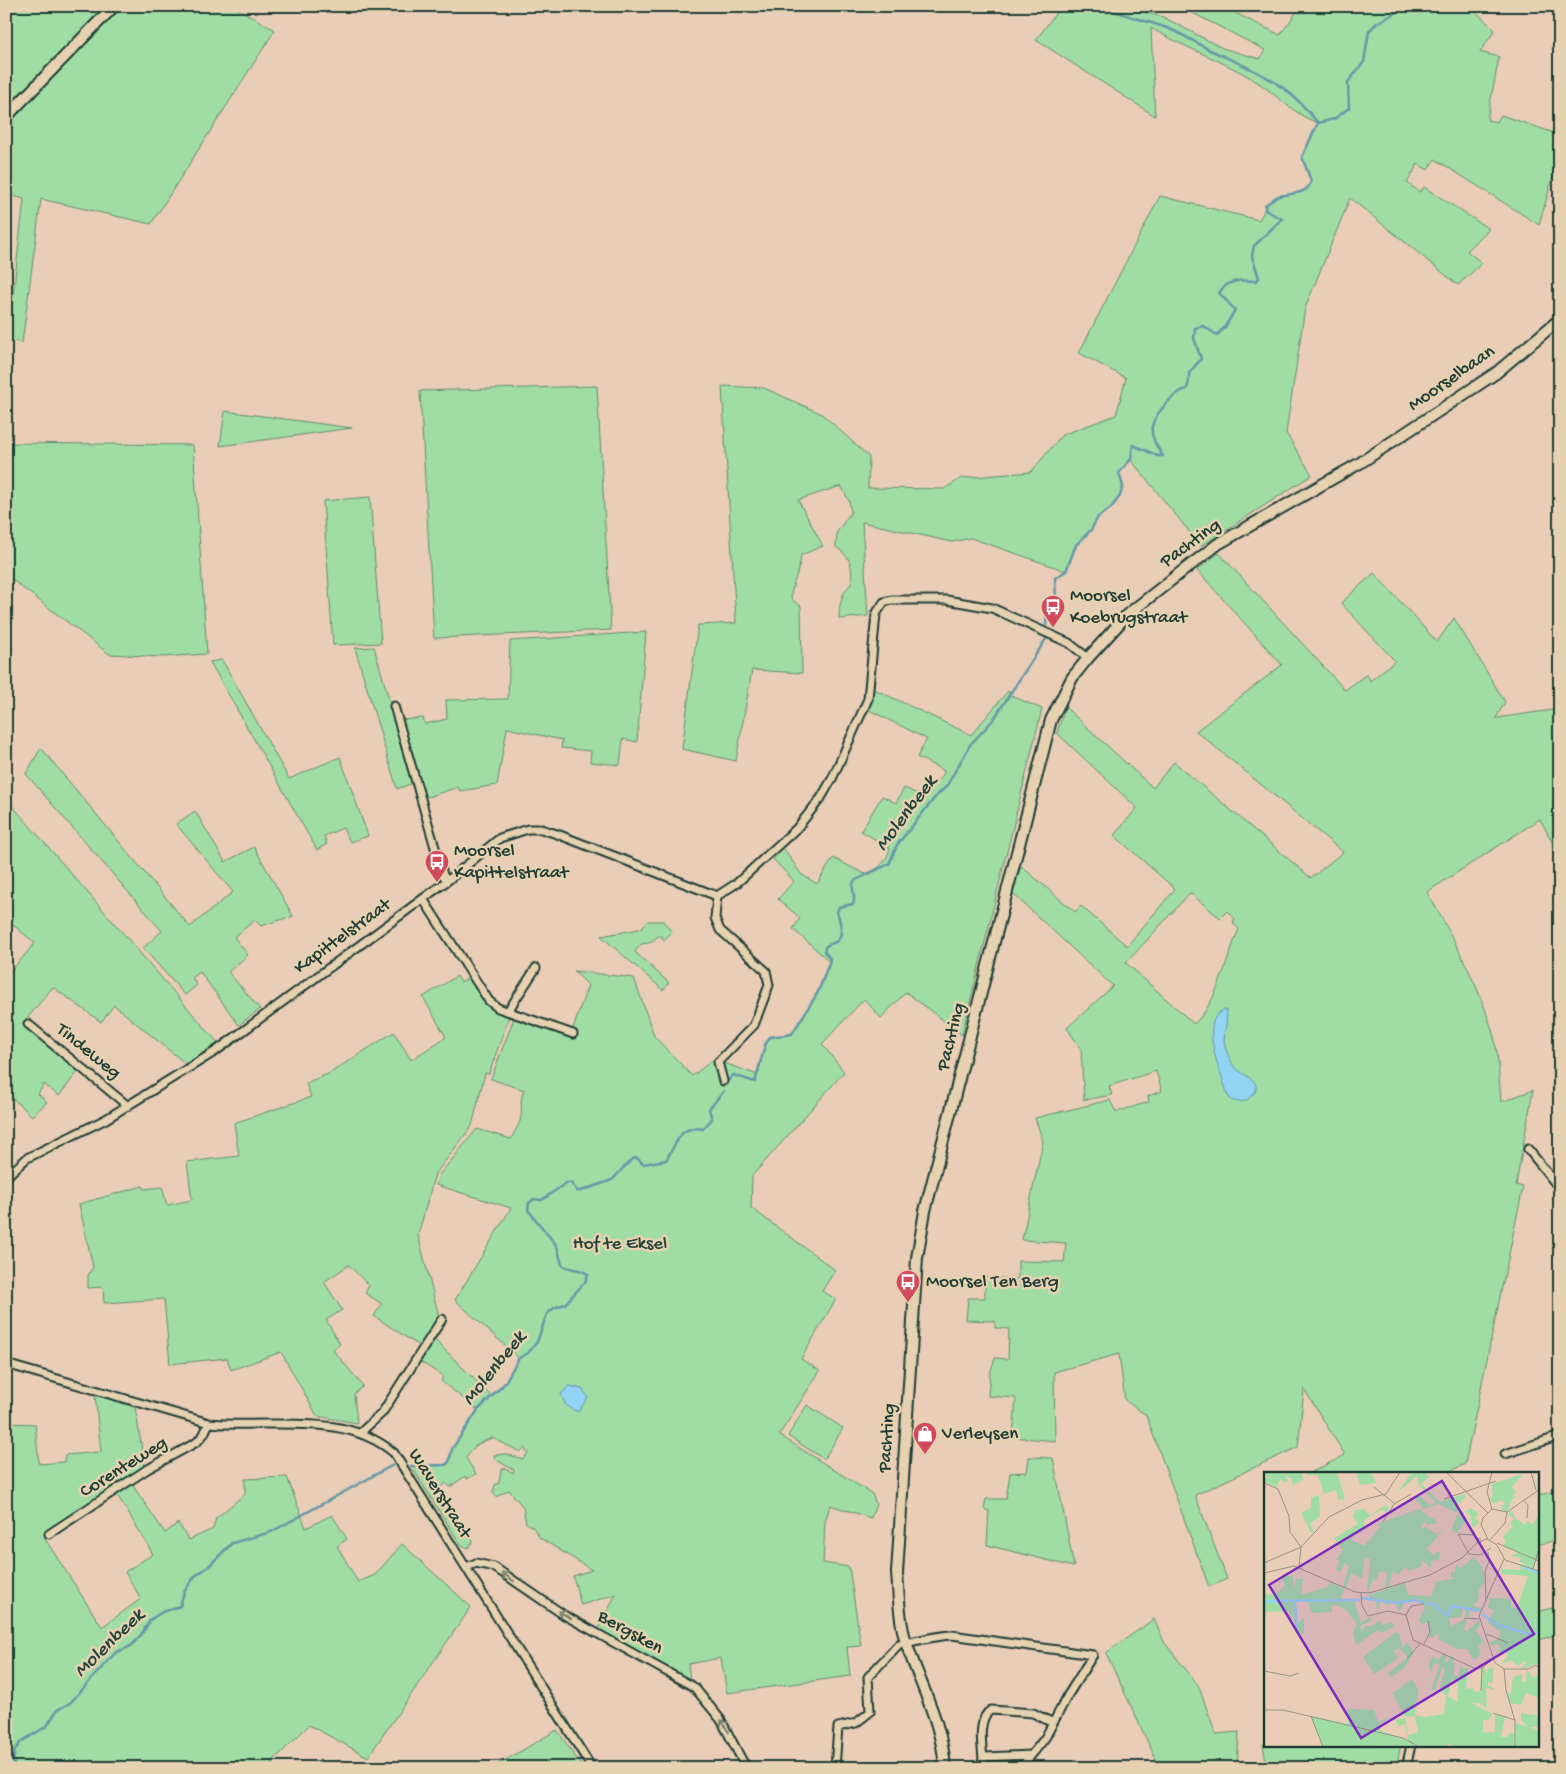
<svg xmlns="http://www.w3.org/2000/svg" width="1566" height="1774" font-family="'Gochi Hand',sans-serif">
	<rect width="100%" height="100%" fill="#e9cdb7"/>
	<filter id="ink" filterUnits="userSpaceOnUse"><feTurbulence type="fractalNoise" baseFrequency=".02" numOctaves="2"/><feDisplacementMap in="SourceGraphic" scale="10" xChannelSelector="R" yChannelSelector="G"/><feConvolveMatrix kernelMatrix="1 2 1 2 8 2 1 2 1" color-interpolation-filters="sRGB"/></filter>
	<g filter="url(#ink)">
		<path fill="#a0dda4" stroke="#608d6c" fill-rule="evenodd" d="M6,6H114L6,117Z
			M119,6H233L275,30L151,224L41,199L22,343L8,339L24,199L6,194V123Z
			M1061,6H1119L1163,17L1222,48L1260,59L1265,50L1179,6H1221L1280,35L1301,6H1475L1473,9L1495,30L1480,52L1499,57L1487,120L1497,122L1501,115L1560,135V152L1539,225L1435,159L1428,170L1418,164L1407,183L1420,192L1424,187L1489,229L1467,251L1482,263L1458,285L1350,198L1305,308L1286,433L1312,475L1201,546L1131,460L1119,473L1123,486L1120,496L1111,508L1098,517L1091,530L1076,545L1066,571L971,538L952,542L862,522L868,616L839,619C839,606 841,593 851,584C853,566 851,557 836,547L837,532L851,512L849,501L841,486L798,500L823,546L801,555C800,571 791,584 791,599L801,606L802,673L752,670L736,761L682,749L698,625L736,623L722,386L764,388L822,414L869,457L868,488L944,489L962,478L1031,472L1062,435L1116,415L1126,378L1079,353L1160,196L1259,220C1265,211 1266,201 1278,196C1289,192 1308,197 1311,181L1302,157L1318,123C1292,114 1275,92 1251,78C1219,59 1183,47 1151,28L1155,116L1036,40Z
			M597,386L611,630L434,638L420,391Z
			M225,411L352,428L220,446Z
			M6,443L193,445L207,654L162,657L109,654L6,575Z
			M370,497L381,643L333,645L323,501Z
			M1219,553L1345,690L1367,674L1370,681L1395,661L1341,603L1374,573L1437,642L1454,618L1505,702L1496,718L1560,709V857L1540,819L1427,892C1453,938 1480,986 1494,1037C1499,1058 1499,1081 1501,1102L1533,1090L1516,1185L1523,1187L1465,1464L1446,1473H1310L1345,1455L1304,1389L1298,1447L1195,1495L1227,1579L1209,1587L1146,1415L1125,1400L1119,1354L1054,1372L1055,1441L1013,1437L1016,1398L988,1396L990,1373L995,1358L1008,1359L1009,1329L995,1328V1321L966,1320L968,1298H985V1277L1018,1279V1261L1064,1262L1066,1243L1022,1240L1043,1141L1035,1118L1110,1100L1116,1112L1149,1102L1148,1096L1162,1091L1156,1071L1109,1086L1112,1095L1084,1100L1081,1049L1067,1028L1113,986L1012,893L1021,866L1075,912L1081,906L1127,946L1175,889L1114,835L1137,808L1057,733L1065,707L1153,788L1174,762L1311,878L1343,852L1196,731L1282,665L1197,570ZM1190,893L1220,918L1227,911L1235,919L1233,923L1239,929C1226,959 1218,1002 1194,1024L1126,963Z
			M646,632L637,742L623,739L620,765L590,762L591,751L561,748L562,740L507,728L497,785L460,791L458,787L424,798L401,720L423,718L425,724L447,719L446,700L508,699L510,641Z
			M374,647L413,783L397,789L355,648Z
			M222,660L289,779L340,757L368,836L350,842L343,828L324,836L327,844L317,850L210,662Z
			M874,689L971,735L1008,691L1012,696L1042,709L962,1035L906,992L881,1018L864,999L822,1044L844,1072L752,1176L751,1208L835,1270L822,1291L836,1299L801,1359L820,1371L779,1435L872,1494L876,1504L871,1518L830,1505L825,1522L823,1563L849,1567L861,1646L847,1647L850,1676L727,1693L721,1658L688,1664L690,1681L598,1630L616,1594L581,1605L573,1576L592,1570L540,1538L533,1527L526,1523L523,1507L509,1490L496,1497L493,1492L495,1485L499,1483L501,1470L505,1468L513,1473L514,1470L495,1459L494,1455L506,1454L523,1459L528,1453L524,1448L520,1452L493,1438C481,1441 472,1447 466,1458L476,1474L467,1479L465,1476L450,1487L446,1483L436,1492L448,1515L454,1512L458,1519L456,1521L473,1541L468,1548L460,1544L411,1466L445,1465L449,1462L452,1449L478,1410L441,1381L443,1376L419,1361L434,1339L492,1397L504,1384L519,1358L455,1300L511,1208L436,1185L439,1175L477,1129L511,1139C514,1133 518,1127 520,1121C524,1108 518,1104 524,1090L491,1079L514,1018L571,1035L588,985L574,971L634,978L654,1036L692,1076L718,1056L724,1063L758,1075L765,1045L770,1037L792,1034L818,992L829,961L793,929L800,918L778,899L794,881L773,859L784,849L801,874L817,884L833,858L865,874C879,869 887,862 890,848L861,831L882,796L896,803L904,788L926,798L944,773L943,770L917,757L927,739L869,710Z
			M41,748L190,927L233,892L176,824L195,811L225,862L254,847L293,916L261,926L255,920L234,937L248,955L228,972L260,1009L239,1025L200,972L192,978L197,985L185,995L143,948L162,931L26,774Z
			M10,803L218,1043L186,1064L114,1005L101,1022L53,987L23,1023L81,1068L59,1096L44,1084L38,1094L47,1102L32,1116L6,1092V977L35,943L6,919V804Z
			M648,921H663L672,932L664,940L660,935L649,943L641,944L635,952L669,983L663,990L601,936L640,929Z
			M457,976L461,982L471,976L500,1012L509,1016L489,1074L485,1073L472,1126L435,1174L418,1235L439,1317L421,1347L374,1316L382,1304L365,1293L369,1286L349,1265L324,1282L342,1310L326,1320L340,1344L333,1350L363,1386L354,1394L357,1423L317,1416L281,1352L231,1370L227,1358L170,1364L164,1299L104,1303L103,1287L88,1288V1275L93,1267L79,1204L143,1186L144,1189L162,1187L167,1205L192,1200L187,1162L239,1156L234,1123L311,1097L306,1083L330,1073L394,1032L411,1060L446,1037L423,997Z
			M95,1395L135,1407L145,1468L45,1535V1539L102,1627L141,1599L125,1572L153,1554L116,1493L131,1483L165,1533L178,1523L189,1540L213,1529L216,1518L245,1494V1479L287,1477L306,1528L332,1515L347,1539L337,1546L358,1582L375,1575L402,1544L471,1607L368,1757L309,1725L272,1762L276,1768H6V1423L35,1424L39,1464L64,1462L65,1455L101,1452Z
			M807,1405L843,1428L824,1459L788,1436Z
			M1029,1457L1053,1458L1074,1567L987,1545L989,1511L984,1509L986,1499H1006L1010,1473L1027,1472Z
			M1560,1490V1539L1537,1545V1496Z
			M1560,1606V1633L1537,1641V1612Z
			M1154,1619L1164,1642L1198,1685L1216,1734L1239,1732L1237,1768H1160L1106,1653Z
			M557,1730L583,1768H492Z
			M1263,1744L1265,1745H1401L1396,1768H1267Z"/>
		<path fill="#93d3f4" stroke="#6597a7" d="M1223,1010H1226C1229,1022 1222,1035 1225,1046C1227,1052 1232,1067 1238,1070C1247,1077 1267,1084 1249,1098C1244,1103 1237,1102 1231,1100L1228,1096C1223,1077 1197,1022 1223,1010Z
			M569,1386L582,1389L588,1397L579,1411H575L565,1404L561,1394Z"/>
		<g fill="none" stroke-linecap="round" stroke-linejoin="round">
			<path stroke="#6597a7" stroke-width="2.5" d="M1105,6C1124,17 1146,20 1167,28C1181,33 1194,42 1208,49C1255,71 1285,80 1318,123
				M1046,625L1047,615L1056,600L1055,578L1066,571L1076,545L1091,530L1098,517L1111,508L1120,496L1123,486L1119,473L1131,459L1133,445L1158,456H1163C1157,447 1150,436 1152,426C1155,414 1175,391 1187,389L1189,381V373L1201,359L1194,338L1195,328L1203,326L1217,335L1225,327L1235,310L1219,293C1228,279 1240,280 1256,281L1259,278L1252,256L1254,246L1282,219L1265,210V205C1270,202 1274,198 1279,196C1291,193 1308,195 1311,181L1302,157L1318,123L1334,119L1349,108L1348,82L1364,62L1369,31L1377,23L1397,12L1399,6
				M729,1080L733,1075L755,1082L765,1045L770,1037L792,1034L818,992L829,964L830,959L824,951L826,946C829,944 835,943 837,941C845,934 839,919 837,912L839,907L853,904C857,896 850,889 854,881L889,864L897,845L937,795L946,787L970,745L993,720L1046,639
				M411,1466L445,1465L449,1462L452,1449L478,1410L504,1384L519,1358L528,1353L537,1342L547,1314L554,1308L565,1304L585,1282L588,1274C580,1268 571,1270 562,1265L557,1246L528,1210L529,1203L534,1199L542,1200L566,1183H571L577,1191H581L612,1180L632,1159L637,1158L643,1164L666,1160C678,1142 679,1124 703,1129L712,1119L709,1109L724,1091
				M16,1768L13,1762L15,1750L21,1742L47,1726L57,1710L70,1703L115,1653L131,1646L141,1635L151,1619L162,1612L180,1606L184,1592L195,1576L208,1567L232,1543L271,1532L393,1465"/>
			<defs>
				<path id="street" d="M394,706L443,875L447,881
					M717,896L737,883L797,828L821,798L832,779L868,699L876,614L884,602L891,600H947L992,608L1069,643L1088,658
					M717,896L715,918L720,930L766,971L769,985L754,1025L718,1062L723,1081
					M423,899L489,1001L498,1008L573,1034
					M508,1011L536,968
					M28,1024L128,1106
					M1528,1149L1560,1189
					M6,1177L27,1158L106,1119L216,1051L447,881L500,838L528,829H541L557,834L717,896
					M6,1364L209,1423C269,1429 344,1410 394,1453L592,1768
					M360,1433L382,1413L442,1319
					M1505,1454L1560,1436
					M49,1534L146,1470L197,1442L204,1434L209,1423
					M466,1567L476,1563L494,1567L564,1615L694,1687L721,1720L743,1762L749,1768
					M983,1759C982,1745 977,1718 991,1710L1033,1713L1053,1723
					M835,1768L838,1727L856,1723L870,1712L868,1677L899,1644C917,1641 934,1636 952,1635L1093,1655L1068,1695L1045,1738L1021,1768
					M982,1768L981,1763L985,1757L1031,1755
					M1406,1768L1411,1745"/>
				<path id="secondary" d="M6,117L114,6
					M945,1768C942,1722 920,1685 906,1642C899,1620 899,1597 897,1573L917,1258L925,1211L1051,720L1072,678L1088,658L1127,615L1175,577L1218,544L1360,463L1496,373L1560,319"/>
			</defs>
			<use href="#street" stroke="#1f3d34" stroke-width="11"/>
			<use href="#secondary" stroke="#1f3d34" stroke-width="14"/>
			<use href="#street" stroke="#e6d1b0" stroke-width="7"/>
			<use href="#secondary" stroke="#e6d1b0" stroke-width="10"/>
		</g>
		<defs><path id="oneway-shaft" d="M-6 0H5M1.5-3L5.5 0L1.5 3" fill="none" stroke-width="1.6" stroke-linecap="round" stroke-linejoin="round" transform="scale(1.25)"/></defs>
		<g stroke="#79806c">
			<use href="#oneway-shaft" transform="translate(508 1577) rotate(-144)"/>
			<use href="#oneway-shaft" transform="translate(565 1615) rotate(-149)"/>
			<use href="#oneway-shaft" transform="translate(725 1726) rotate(-121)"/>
		</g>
	</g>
	<defs>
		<symbol id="bus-pin" viewBox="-11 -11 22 30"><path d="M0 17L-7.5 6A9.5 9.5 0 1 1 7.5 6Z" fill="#d1495b" stroke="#e6d1b0"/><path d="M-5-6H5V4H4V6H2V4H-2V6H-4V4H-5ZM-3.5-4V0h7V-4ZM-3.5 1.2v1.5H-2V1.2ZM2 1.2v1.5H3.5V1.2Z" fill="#fff"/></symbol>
		<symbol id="shop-pin" viewBox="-11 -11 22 30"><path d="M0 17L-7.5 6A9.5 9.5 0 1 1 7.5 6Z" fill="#d1495b" stroke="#e6d1b0"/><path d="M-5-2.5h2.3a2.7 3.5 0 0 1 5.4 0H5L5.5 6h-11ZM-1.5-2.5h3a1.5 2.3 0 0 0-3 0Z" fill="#fff"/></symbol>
	</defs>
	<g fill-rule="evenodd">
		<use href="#bus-pin" x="1039" y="593" width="28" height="38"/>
		<use href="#bus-pin" x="423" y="848" width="28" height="38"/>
		<use href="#bus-pin" x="894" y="1268" width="28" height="38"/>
		<use href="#shop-pin" x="911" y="1420" width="28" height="38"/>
	</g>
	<g text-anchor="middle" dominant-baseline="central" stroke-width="5" stroke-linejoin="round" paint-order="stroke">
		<g font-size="19" fill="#1f3d34" stroke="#e6d1b0">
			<text transform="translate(1452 379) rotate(-35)">Moorselbaan</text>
			<text transform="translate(1191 544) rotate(-36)">Pachting</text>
			<text transform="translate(343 937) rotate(-36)">Kapittelstraat</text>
			<text transform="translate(952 1037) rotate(-76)">Pachting</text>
			<text transform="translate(88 1052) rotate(39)">Tindeweg</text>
			<text transform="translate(888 1438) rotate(-86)">Pachting</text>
			<text transform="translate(124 1468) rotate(-32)">Corenteweg</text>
			<text transform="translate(439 1494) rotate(58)">Waverstraat</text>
			<text transform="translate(630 1633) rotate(29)">Bergsken</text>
		</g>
		<g font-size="19" fill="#1f3d34" stroke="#e6d1b0" text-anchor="start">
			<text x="1070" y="596">Moorsel<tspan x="1070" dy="22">Koebrugstraat</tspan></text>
			<text x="454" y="851">Moorsel<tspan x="454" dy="22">Kapittelstraat</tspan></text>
			<text x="926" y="1282">Moorsel Ten Berg</text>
			<text x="942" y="1434">Verleysen</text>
		</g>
		<g font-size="19" fill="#25453a" stroke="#e6d1b0">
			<text x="620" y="1244">Hof te Eksel</text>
		</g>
		<g font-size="20" font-style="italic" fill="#25443e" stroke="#e6d1b0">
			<text transform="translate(907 814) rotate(-53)">Molenbeek</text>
			<text transform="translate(495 1369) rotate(-51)">Molenbeek</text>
			<text transform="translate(110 1644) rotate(-44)">Molenbeek</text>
		</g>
	</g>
	<g transform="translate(1264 1472)">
		<rect width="275" height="275" fill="#e9cdb7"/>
		<path d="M0,0H37L40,8L29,13L28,7L21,3L24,9L20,11L17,7L12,15L0,10V6H4ZM41,0H73L81,27L74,28L72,18L60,22L54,3H43ZM92,0H107L112,11L96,13ZM151,0L162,1L165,5L157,12L176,30L200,22L202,25L194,32L193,41L174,32L156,38L174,50L165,53L160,50L156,57L162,55L173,62L181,55L163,77L169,83L176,79L175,88L167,89V95L157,88L158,94L145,99L141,95L135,102L128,100L125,115L121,116L123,101L115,99L113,108H109L103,121L106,87L101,85L98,106L87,102L82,116L79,115L85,94L80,91L77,100L72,98L75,88H72L79,78L70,66L94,52L89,44L92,38L100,37L106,43L122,33L125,37L122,41L119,37L106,44L100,49L101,56L91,60L87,68L100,74L116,55L113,52L159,36L150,25L154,22L166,33L172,31L155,13L153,4L134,20L145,4ZM259,2L248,15L253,22L249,21L251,26L248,27L243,40L236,36L241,32L238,28L229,32L225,27L229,24L228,12ZM55,23L56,44L46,52L50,60L48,62L37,41L47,36V26ZM207,36L215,42L211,45L215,50L210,55L207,53L208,47L205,49L203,47L193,61L187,58L193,44L201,39L199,43L204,48L208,45L202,39ZM247,38L252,47L262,53L263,49L269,52L275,43V89H271L268,97L256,90L257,86L245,83H251L253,80L239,74L242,69L239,65L249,54L246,52L250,46L244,43ZM210,85L219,96L216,98L220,100L221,112L217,113L219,115L215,117L214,130L208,133L217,136L220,130L216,140L206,137L205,145H202V136H199L197,145L185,146L187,154L203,146L200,158L203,159L215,148L216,152L212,159L220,169L214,174L217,182L210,188L203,177H193L174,167L176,164L172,162L169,166L165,164L164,150L158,153L155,147L161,136L157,129H142L135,140L131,130L123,133L117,129L113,140L112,128L105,127V123L141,111L144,123L167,124L172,110L191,106L187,105V100H191L192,92L197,96ZM255,92L275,100V195L273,192L256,197L262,191L260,189L254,194L247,188L236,192L244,185L243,180L236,183V174L233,171L227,175L226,170L234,167L237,160L224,151L230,138L224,136L226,126L247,127V135L253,136L264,104L237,102L238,97L257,98ZM29,103L30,118L32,107H39L37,123L64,115L66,110L80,117L76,129L90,128L97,151L106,145L108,148L96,154L98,159L102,154H108L115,148L118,153L128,150L130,155L117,161L114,158L92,173L89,161L93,152L82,138L72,133L68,134V140L48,141L44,130L38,127L32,130L31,139L32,152L40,146V162H32L29,140L26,151L25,139L0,140V123L11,122L21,114L18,105ZM132,160L135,161L138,174L144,171L150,181L140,196L127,205L124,201L144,185L135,176L129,179L134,186L110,202L99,185ZM180,181L183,183L180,190H184L186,184L190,185V203L195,204L196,195L204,197L202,217L209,216V219L217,220L218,197L220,195L223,202L224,197L230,195L228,212L224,210L223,213L230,216V218L222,216L223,236L219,234V221L218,234L214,231H207L229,242L224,248H219V261L231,260V242L241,245L237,265H244L245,261H251V275H190L185,271L183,275H158L149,270L156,275H59L47,244L84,252V237L110,238L114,250L129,244L115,252L117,259L144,268L141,252L134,254L132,248L141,246L144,263L154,260L151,244L141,245L129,221L148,207L154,217L151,243L160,245L180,242L182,223L175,218L181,197L178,196L171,218H167L176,193L170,191L167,200L165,191L169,184L174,188ZM187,207L194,208V230L184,225ZM263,198L270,206L275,201V226L262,221L257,233L246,231L243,221H247L249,205L258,202V210H262ZM257,241L275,244V255H266L275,259V275H252V251L264,255L257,248Z" fill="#a0dda4" fill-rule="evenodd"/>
		<path fill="none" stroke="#93d3f4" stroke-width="2.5" d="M259,95L275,101M98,126L133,131L151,128L159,131M0,129L96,128M31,131L33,161M161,131L171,133L183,144L188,134L215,139M218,142L234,153L265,162L275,160"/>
		<path fill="none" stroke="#989383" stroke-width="1" d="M182,0L224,41M267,0L272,18M0,11L14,17L25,44L26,60L37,75M110,15L130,31M180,27L232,9M259,28L264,33L263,46M228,37L223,20L228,0M243,40L275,18M119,50L130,32L147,22M224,67L217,53L219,46L228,37L243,40M217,68L209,63L194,62L205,82L216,83L227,76M226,68L241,51L243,40M233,71L275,89M240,87L215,144L231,191L240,197L242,218L251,249V275M0,91L37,75M35,95L37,75L65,45L98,28L122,22L136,0M269,97L275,76M0,101L30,94L91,120L105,121L166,103L198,86L213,71L223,67L233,73L241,88L275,99M97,121L98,134L104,144L124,139L142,143M222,129L221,99L225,90L224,80M142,143L149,168L210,196H218L229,187M142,143L147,134L160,132M200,146L215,147M223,162L244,171M160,172L166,160L164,149M143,186L157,171M240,197H264L272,193L275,196M0,199L26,204L35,201M217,219L218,196M0,238H19L139,266L156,275M229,241L251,248M47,244L59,275"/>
		<path fill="#7b2cbf" fill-opacity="0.15" stroke="#7b2cbf" stroke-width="2.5" d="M178,9L270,162L97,266L5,113Z"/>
		<rect width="275" height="275" fill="none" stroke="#1f3d34" stroke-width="2.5"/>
	</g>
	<rect width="1566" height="1774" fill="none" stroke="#e6d1b0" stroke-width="25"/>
	<rect x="12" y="12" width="1541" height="1749" fill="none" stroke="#1f3d34" stroke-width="2" filter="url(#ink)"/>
</svg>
